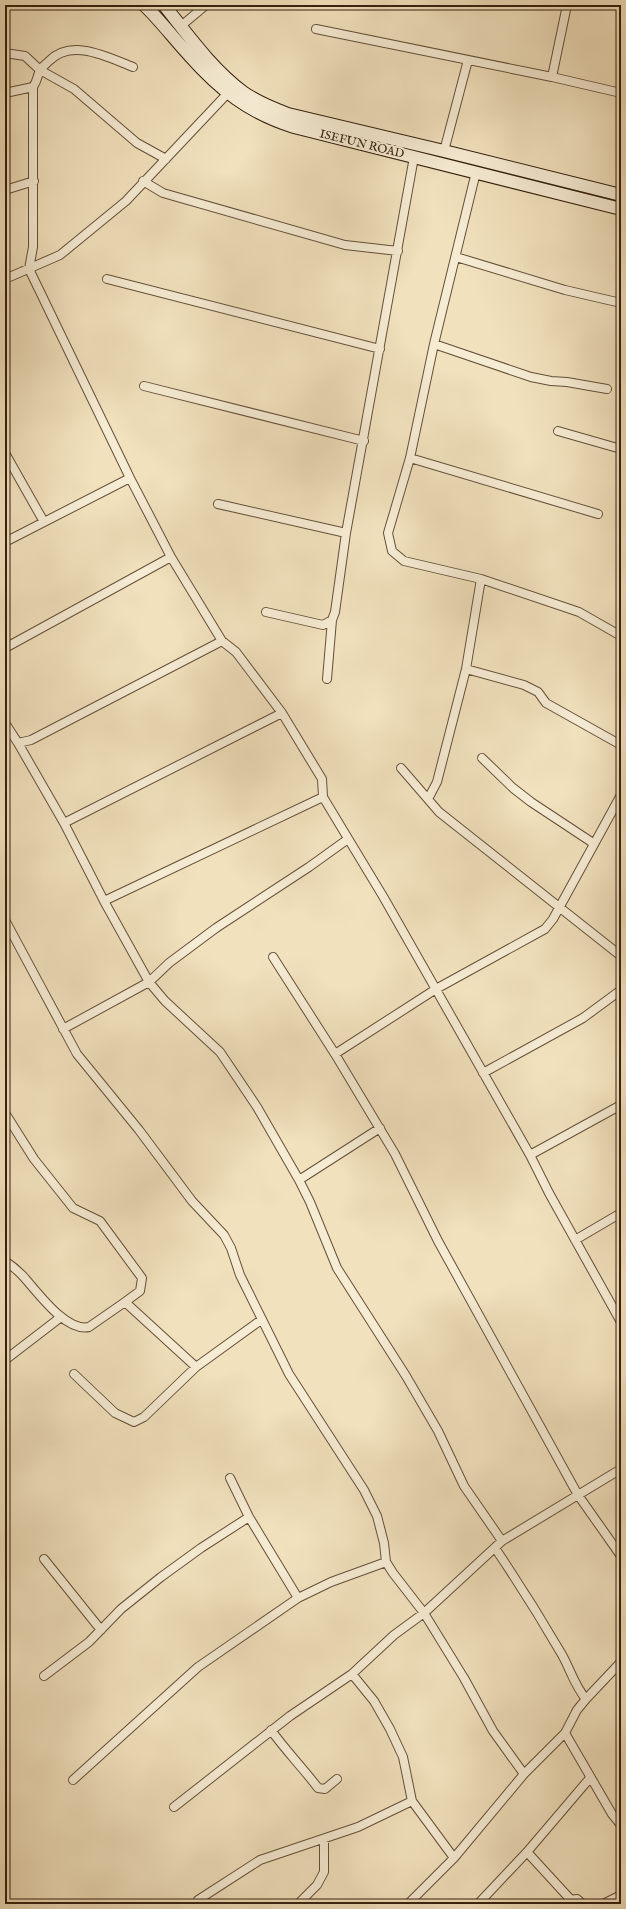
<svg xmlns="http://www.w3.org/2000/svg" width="626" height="1909" font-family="'IM FELL English',serif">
	<rect width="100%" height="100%" fill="#f1e1bd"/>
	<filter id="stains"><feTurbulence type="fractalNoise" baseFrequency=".005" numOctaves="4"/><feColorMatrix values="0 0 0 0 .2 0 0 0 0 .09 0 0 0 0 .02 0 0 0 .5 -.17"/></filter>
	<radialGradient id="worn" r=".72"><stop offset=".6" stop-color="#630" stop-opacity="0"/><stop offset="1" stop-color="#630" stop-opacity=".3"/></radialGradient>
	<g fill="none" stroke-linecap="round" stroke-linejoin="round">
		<defs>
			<path id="street" d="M181,26L206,5
				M316,29L552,77L621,93
				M5,53L25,56L40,70L74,89L137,143L166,159
				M552,77L567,5
				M33,87V247L29,269L130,478L171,557L222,641L236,652L282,713L322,779L323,797L384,898L530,1155L549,1193L621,1322
				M5,93L33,87C38,80 37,76 40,70C42,67 46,64 49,61C72,38 107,57 133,67
				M444,151L468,60
				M476,172L434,344L410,458L388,533L392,551L404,561L481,579L579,612L621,636
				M143,181L163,193L345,245L398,251
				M5,190L34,181
				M456,257L565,290L621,303
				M5,279L60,255L126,201L227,94
				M107,279L380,349
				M434,344L531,377L551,381L567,382L607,389
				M144,386L364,441
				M558,431L621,449
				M5,453L44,522
				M410,458L598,514
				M218,504L346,533
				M5,542L130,478
				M266,612L323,625L332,620
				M5,648L171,557
				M466,669L524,685L538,692L546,703L621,745
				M327,679L332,620L335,612L346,533L414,157
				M5,723L18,743L31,740L222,641
				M18,743L64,823L104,901L149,982L165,1001L220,1052L257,1107L299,1180
				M482,758L513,788L531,802L593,843
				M401,768L439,812L621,956
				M428,799L437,782L466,669L481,579
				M64,823L282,713
				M104,901L323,797
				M5,920L77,1054L139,1130L192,1201L224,1235L231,1248L240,1275L289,1374L364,1490L377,1516L384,1543L386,1562L393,1573L424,1613L464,1678L493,1731L524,1774L454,1858L408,1904
				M273,957L335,1054L395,1154L438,1241L578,1495L621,1556
				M63,1029L149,982L169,963L216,928L309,867L348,839
				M335,1054L436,989L545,929L553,919L621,795
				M483,1073L583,1018L621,990
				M5,1113L34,1159L73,1208L100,1221L142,1278L140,1291L125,1302L196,1367
				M380,1128L299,1180L310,1202L337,1268L406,1376L438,1431L464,1486L502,1541
				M530,1155L621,1105
				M575,1240L621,1213
				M5,1261C11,1265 17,1270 22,1275C37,1291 65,1332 89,1327L125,1302
				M5,1360L61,1317
				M74,1374L115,1413L134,1422L144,1417L196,1367L261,1320
				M230,1478L249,1517L298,1598
				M495,1548C518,1582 540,1617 561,1653C570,1668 574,1685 586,1699L577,1710L565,1733L524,1774
				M44,1559L101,1630
				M352,1674L374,1701L390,1729L403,1757L412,1801L454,1858
				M44,1676L89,1642L121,1609L161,1577L201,1548L249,1517
				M586,1699L620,1663L621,1664
				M271,1730C286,1751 303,1768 318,1788L325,1789L337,1779
				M565,1733L612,1814L621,1825
				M73,1780L198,1667L298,1598L331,1582L386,1562
				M174,1807L290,1716L352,1674L394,1635L424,1613L502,1541L621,1469
				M527,1852L571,1900L577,1899L583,1904
				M198,1900L260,1860L358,1827L412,1801
				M298,1904L317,1885L324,1872V1839
				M478,1904L527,1852L590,1778
				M603,1904L621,1895"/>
			<path id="secondary" d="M144,5C160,20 174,39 189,55C220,90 249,113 294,127L621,209
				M164,5C188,35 212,69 243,92C257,102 272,108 288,114L444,151L621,195"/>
		</defs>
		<use href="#street" stroke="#645039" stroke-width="10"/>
		<use href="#secondary" stroke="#35200d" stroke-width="14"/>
		<use href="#street" stroke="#f6ecd4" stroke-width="8"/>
		<use href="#secondary" stroke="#f6ecd4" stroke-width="12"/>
	</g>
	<g text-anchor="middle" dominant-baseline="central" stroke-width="4" stroke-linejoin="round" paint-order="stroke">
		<g font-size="12" fill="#35200d" stroke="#f6ecd4">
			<text transform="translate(362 144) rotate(14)">ISEFUN ROAD</text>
		</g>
	</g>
	<rect width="626" height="1909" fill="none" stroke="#f1e1bd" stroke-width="20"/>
	<rect x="6" y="6" width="614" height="1897" fill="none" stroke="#35200d" stroke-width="2"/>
	<rect x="10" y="10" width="606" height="1889" fill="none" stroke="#35200d"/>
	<rect width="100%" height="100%" filter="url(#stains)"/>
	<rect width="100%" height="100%" fill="url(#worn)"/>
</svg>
